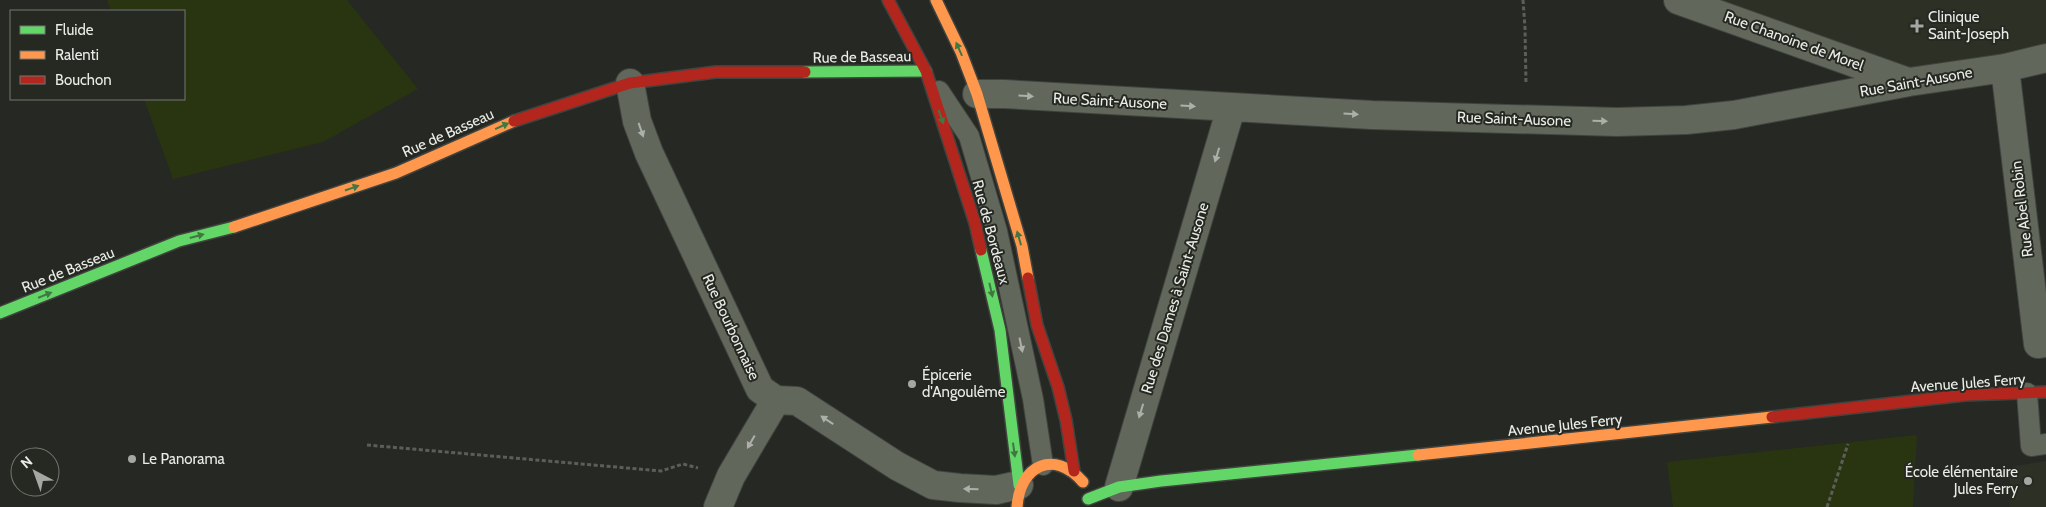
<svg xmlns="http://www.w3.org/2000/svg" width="2046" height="507" font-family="Cabin,sans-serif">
	<rect width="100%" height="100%" fill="#262823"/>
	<path fill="#2c3025" d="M1715,0H2046V51L1910,68Z
		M2046,461V507H2010V467Z"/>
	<path fill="#293510" d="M107,0H347L418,89L323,142L173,179L144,99H184V11H111Z
		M1917,435L1913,507H1673L1667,462Z"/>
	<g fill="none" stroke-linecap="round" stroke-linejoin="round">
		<defs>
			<path id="lane" d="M939,91L969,136L997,231L1033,399L1043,465
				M2027,393L2031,446L2046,444"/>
			<path id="street" d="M1678,0L1908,82
				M2005,68L2038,344L2046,343
				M630,83L637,121L649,153L760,389L776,400L797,401L897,466L933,485L960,488L996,490L1019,485
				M977,94H1004L1372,115L1617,122L1686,120L1734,115L1909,82L2005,68L2046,58
				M1119,487L1231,108
				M718,507L731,476L776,400"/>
			<path id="fast" d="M805,72L926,71
				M981,250L1000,330L1019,485
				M0,313L179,241L234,227
				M1088,499L1119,487L1161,481L1418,455"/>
			<path id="slow" d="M936,0L961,52L977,94L1022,246L1028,278
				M234,227L396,173L514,121
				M1418,455L1772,417
				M1017,507C1020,465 1054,449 1083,482"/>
			<path id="jam" d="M888,0L926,71L975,223L981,250
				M514,121L630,83L716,72H805
				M1028,278L1037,325L1058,387L1066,420L1074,471
				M1772,417L1965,395L2046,392"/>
		</defs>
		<use href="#lane" stroke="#41433f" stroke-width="22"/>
		<use href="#street" stroke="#41433f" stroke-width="30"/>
		<use href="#fast" stroke="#41433f" stroke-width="14"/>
		<use href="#slow" stroke="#41433f" stroke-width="14"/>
		<use href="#jam" stroke="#41433f" stroke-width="14"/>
		<path stroke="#5c5f59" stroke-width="3" stroke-dasharray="4 2.5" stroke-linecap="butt" d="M1523,0L1525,28L1526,84
			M367,445L661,471L683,464L698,468
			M1827,507L1848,444"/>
		<use href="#lane" stroke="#62675c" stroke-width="20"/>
		<use href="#street" stroke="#62675c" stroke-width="28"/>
		<use href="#fast" stroke="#63d668" stroke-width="11"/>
		<use href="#slow" stroke="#ff974d" stroke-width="11"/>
		<use href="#jam" stroke="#b3261e" stroke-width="11"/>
	</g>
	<defs><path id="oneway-solid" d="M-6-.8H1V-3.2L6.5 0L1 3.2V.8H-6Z" transform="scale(1.25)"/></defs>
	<g fill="#417742">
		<use href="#oneway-solid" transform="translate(959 49) rotate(-114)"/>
		<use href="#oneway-solid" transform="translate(941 117) rotate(71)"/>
		<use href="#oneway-solid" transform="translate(502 126) rotate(-24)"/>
		<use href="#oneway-solid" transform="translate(352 188) rotate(-19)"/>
		<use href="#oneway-solid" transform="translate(197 236) rotate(-15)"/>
		<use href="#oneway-solid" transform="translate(1019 238) rotate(-106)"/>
		<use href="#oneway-solid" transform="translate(991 290) rotate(77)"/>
		<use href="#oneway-solid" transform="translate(45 295) rotate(-22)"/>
		<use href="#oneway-solid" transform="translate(1014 450) rotate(82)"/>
	</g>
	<g fill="#adb0a9">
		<use href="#oneway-solid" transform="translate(1026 96) rotate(3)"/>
		<use href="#oneway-solid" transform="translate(1188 106) rotate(3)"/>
		<use href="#oneway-solid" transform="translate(1351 114) rotate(3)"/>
		<use href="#oneway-solid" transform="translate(1600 121) rotate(1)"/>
		<use href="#oneway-solid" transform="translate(641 130) rotate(71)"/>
		<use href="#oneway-solid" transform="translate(1217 155) rotate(107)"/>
		<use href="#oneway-solid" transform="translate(1021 345) rotate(78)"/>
		<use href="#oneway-solid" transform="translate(1141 411) rotate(107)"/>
		<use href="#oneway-solid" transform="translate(827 420) rotate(-147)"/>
		<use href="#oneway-solid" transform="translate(751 442) rotate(120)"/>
		<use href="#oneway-solid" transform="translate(971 489) rotate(-178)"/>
	</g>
	<g fill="#a5a7a3" stroke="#262922" stroke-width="2">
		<path d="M1914.5 18.5h5v5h5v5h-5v5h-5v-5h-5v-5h5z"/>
		<circle cx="912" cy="384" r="5"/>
		<circle cx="132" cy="459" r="5"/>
		<circle cx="2028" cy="481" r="5"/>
	</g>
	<g text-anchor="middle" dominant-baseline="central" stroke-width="4" stroke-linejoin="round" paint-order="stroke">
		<g font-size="15" fill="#eaece8" stroke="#262922" text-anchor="start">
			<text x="1928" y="17">Clinique<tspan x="1928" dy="17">Saint-Joseph</tspan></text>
			<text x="922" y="375">Épicerie<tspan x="922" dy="17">d'Angoulême</tspan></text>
			<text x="142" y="459">Le Panorama</text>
			<text x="2018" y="472" text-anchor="end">École élémentaire<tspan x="2018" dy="17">Jules Ferry</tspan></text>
		</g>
		<g font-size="15" fill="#eaece8" stroke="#262922">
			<text transform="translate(1794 41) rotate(20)">Rue Chanoine de Morel</text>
			<text transform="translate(862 57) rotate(-1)">Rue de Basseau</text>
			<text transform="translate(1916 82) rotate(-10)">Rue Saint-Ausone</text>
			<text transform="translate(1110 101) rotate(3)">Rue Saint-Ausone</text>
			<text transform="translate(1514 119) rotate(2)">Rue Saint-Ausone</text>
			<text transform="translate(448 133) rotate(-24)">Rue de Basseau</text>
			<text transform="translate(2022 209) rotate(-97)">Rue Abel Robin</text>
			<text transform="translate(991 232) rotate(75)">Rue de Bordeaux</text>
			<text transform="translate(68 270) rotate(-22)">Rue de Basseau</text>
			<text transform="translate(1175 298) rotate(-73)">Rue des Dames à Saint-Ausone</text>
			<text transform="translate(731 327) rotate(65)">Rue Bourbonnaise</text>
			<text transform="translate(1968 383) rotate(-4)">Avenue Jules Ferry</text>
			<text transform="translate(1565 425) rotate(-6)">Avenue Jules Ferry</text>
		</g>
	</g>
	<rect x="10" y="10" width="175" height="90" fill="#262922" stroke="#747771"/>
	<rect x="20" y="26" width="25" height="8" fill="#63d668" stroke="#747771"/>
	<text x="55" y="35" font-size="15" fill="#eaece8">Fluide</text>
	<rect x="20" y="51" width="25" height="8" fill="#ff974d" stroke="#747771"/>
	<text x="55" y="60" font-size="15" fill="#eaece8">Ralenti</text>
	<rect x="20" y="76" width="25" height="8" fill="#b3261e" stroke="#747771"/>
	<text x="55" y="85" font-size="15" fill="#eaece8">Bouchon</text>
	<g transform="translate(35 472) rotate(319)"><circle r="24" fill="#262922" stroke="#747771"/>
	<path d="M0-4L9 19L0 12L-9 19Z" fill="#a5a7a3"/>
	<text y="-8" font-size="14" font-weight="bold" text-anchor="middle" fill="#eaece8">N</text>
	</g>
</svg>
